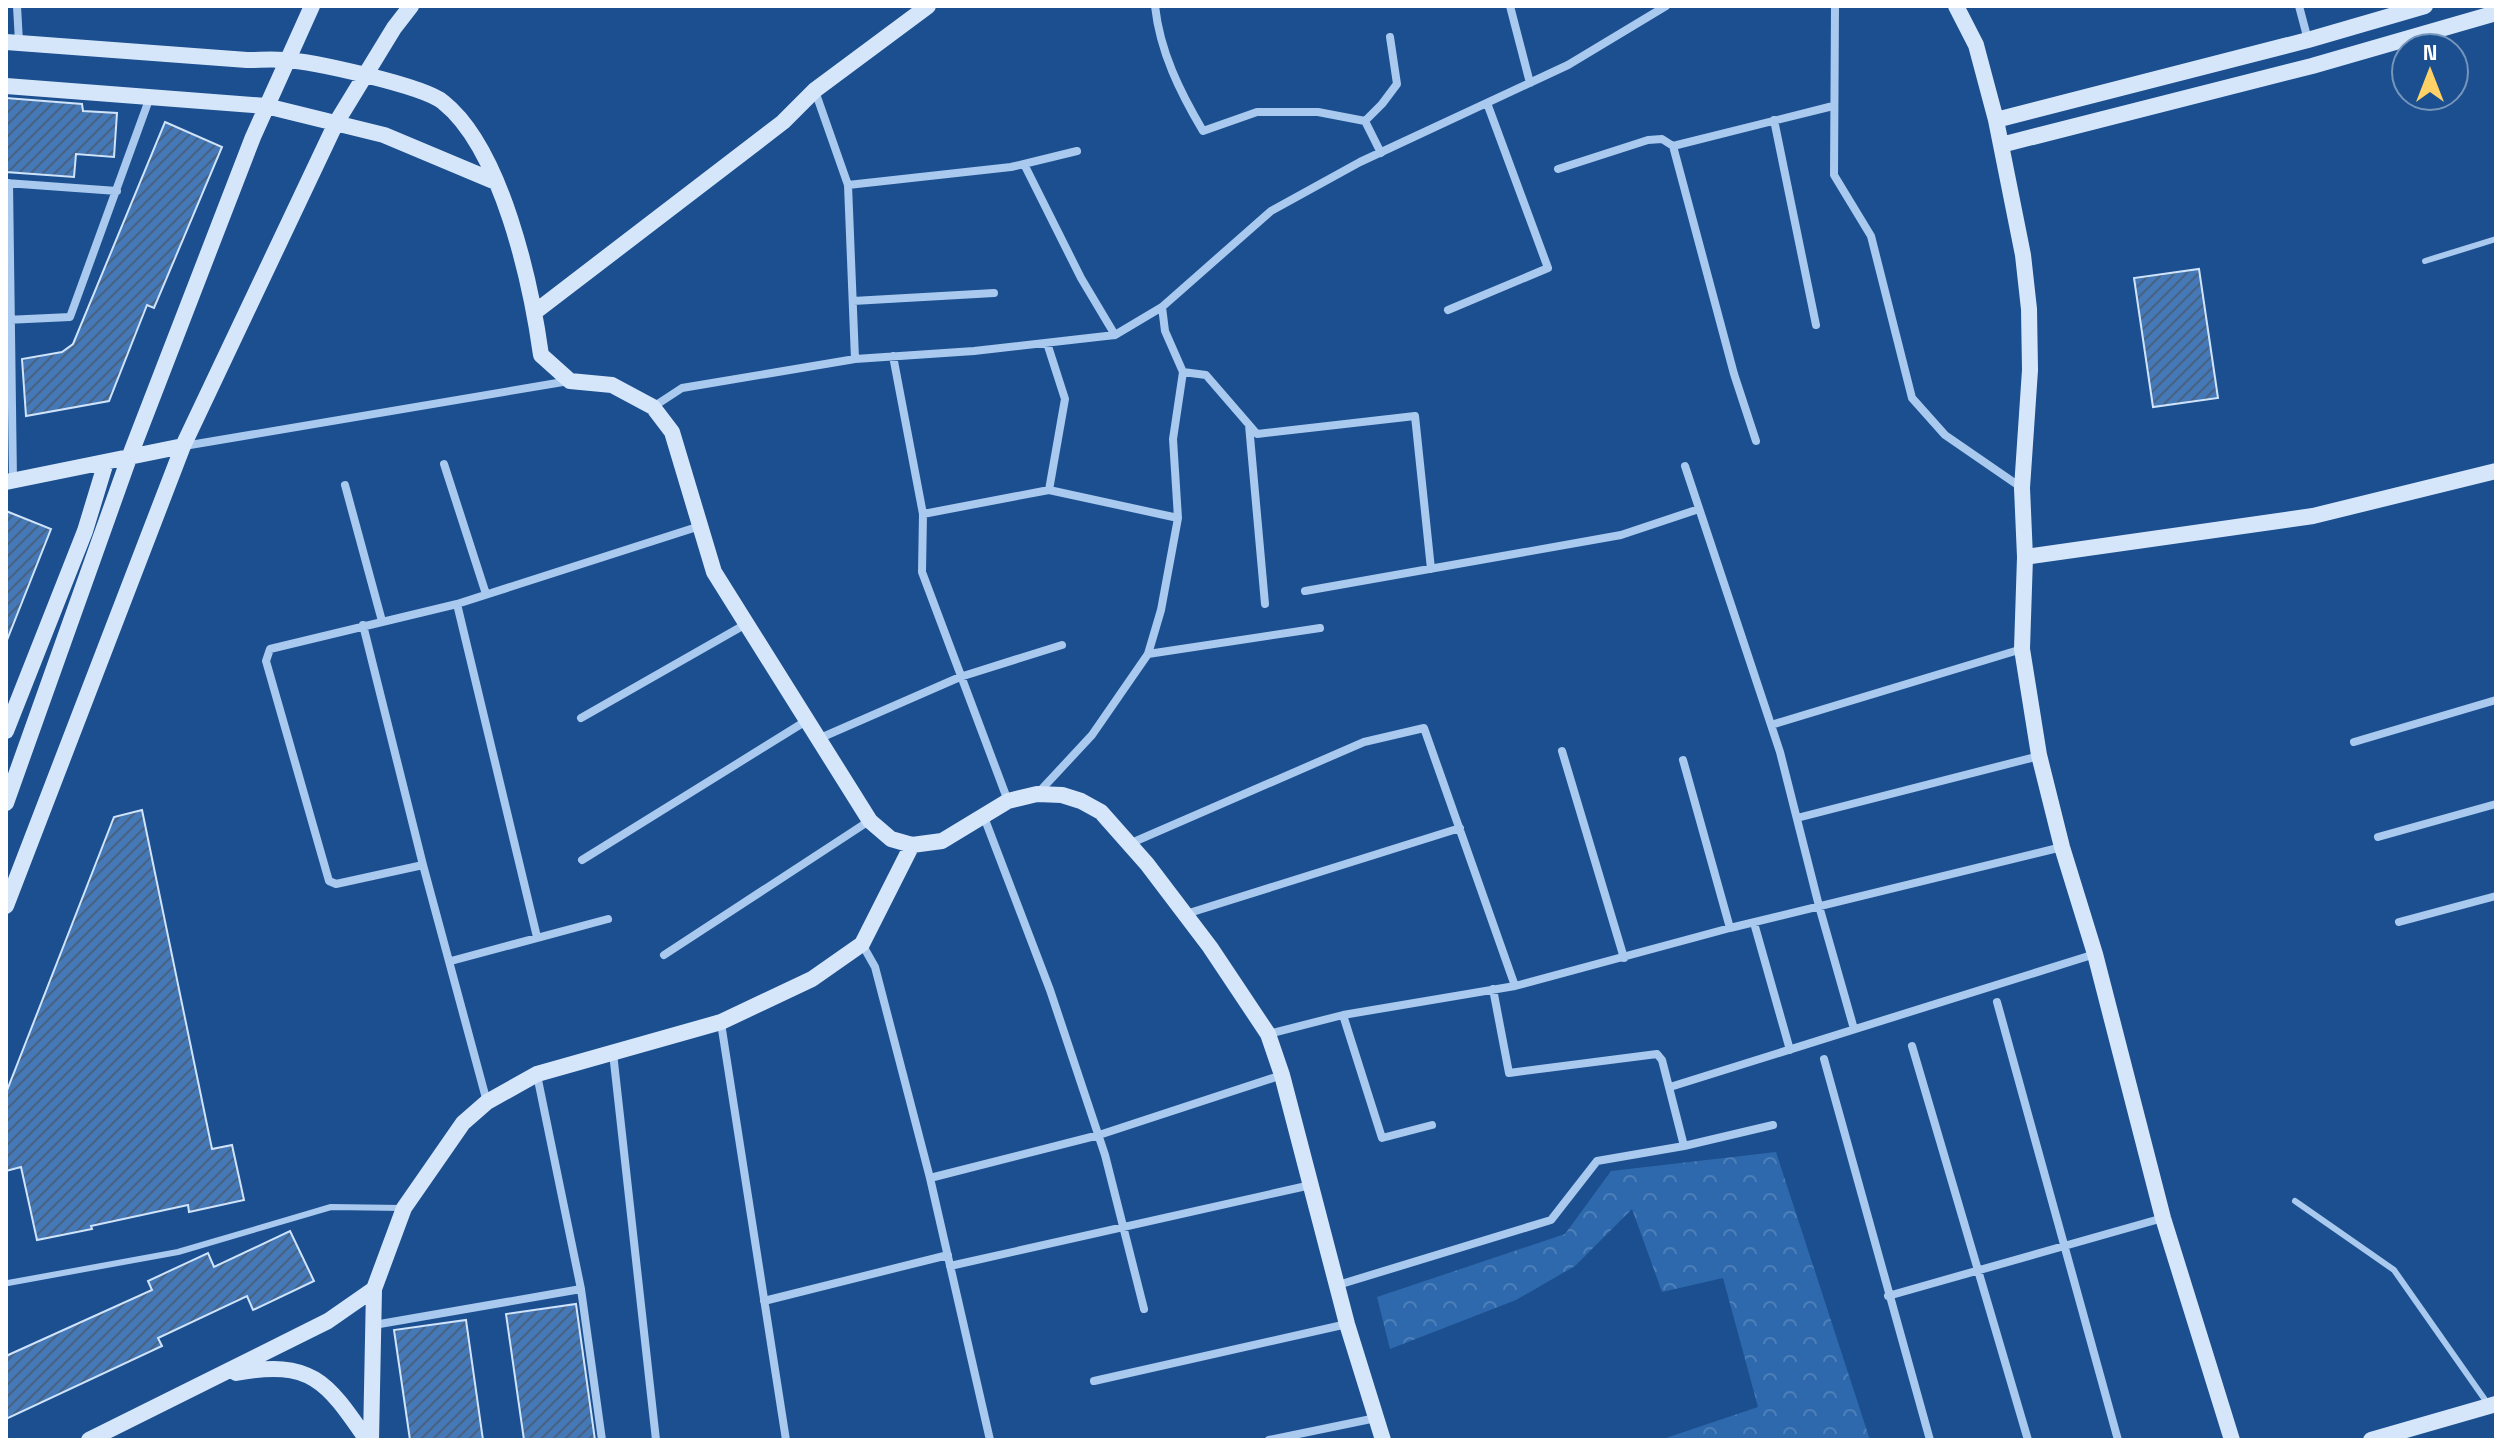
<svg xmlns="http://www.w3.org/2000/svg" width="2502" height="1446" font-family="'Space Grotesk',sans-serif">
	<defs>
		<pattern id="forest-crowns" width="20" height="18" patternUnits="userSpaceOnUse" patternTransform="scale(2)"><rect width="20" height="18" fill="#2e69ad"/><path d="M2 6a3 3 0 1 1 6 0M12 15a3 3 0 1 1 6 0" fill="none" stroke="#4d80b9"/></pattern>
		<pattern id="building-hatch" width="6" height="6" patternUnits="userSpaceOnUse" patternTransform="scale(2)"><rect width="6" height="6" fill="#4478b7"/><path d="M-1 1l2-2M0 6l6-6M5 7l2-2" fill="none" stroke="#486282"/></pattern>
	</defs>
	<rect width="100%" height="100%" fill="#1b4f8f"/>
	<path fill="url(#forest-crowns)" d="M1776,1152L1870,1440H1660L1758,1407L1723,1278L1662,1292L1632,1209L1575,1266L1516,1300L1390,1349L1377,1297L1565,1234L1611,1171Z"/>
	<path fill="url(#building-hatch)" stroke="#cfe3fa" stroke-width="2" d="M6,98L82,104L83,111L117,113L114,157L76,154L74,177L6,172Z
		M165,122L222,147L154,308L147,305L109,401L26,416L22,359L62,352L73,344Z
		M2199,269L2218,398L2153,407L2134,278Z
		M6,511L51,529L7,640H6Z
		M142,810L212,1149L232,1145L244,1200L189,1212L188,1205L91,1226L92,1229L37,1240L21,1167L6,1171V1093L114,817Z
		M290,1231L314,1281L253,1310L247,1296L158,1338L162,1346L6,1419V1356L152,1290L148,1281L208,1253L214,1267Z
		M576,1304L595,1440H524L506,1314Z
		M466,1320L483,1440H410L394,1330Z"/>
	<g fill="none" stroke-linecap="round" stroke-linejoin="round">
		<path stroke="#a9c9ee" stroke-width="6" d="M2425,261L2496,239
			M2295,1201L2394,1270L2488,1404
			M8,1283L178,1252L331,1207L403,1208"/>
		<path stroke="#a9c9ee" stroke-width="8" d="M17,6L19,42
			M1155,6C1160,52 1180,92 1203,131L1257,112H1318L1365,121L1381,153
			M1510,6L1530,83
			M1835,6L1834,175L1871,236L1912,398L1945,435L2022,488
			M2299,6L2308,40
			M815,91L848,185L855,359
			M1774,120L1816,325
			M1365,121L1382,104L1397,84L1390,37
			M1673,146L1734,374L1756,441
			M1024,164L1081,278L1115,335
			M1558,169L1648,140L1662,139L1673,146L1833,106
			M6,183L117,191
			M9,183L13,480
			M848,185L1011,167L1077,151
			M853,301L994,293
			M1448,310L1548,268L1487,103
			M6,320L70,317L150,97
			M1047,343L1065,399L1049,490
			M893,356L923,514L922,572L1008,801
			M1183,372L1206,375L1257,434L1415,416L1431,569
			M653,407L682,388L855,359L974,351L1115,335L1162,307
			M1249,425L1265,604
			M184,446L569,381
			M444,464L486,594
			M1685,466L1780,752L1819,906L1854,1029
			M345,485L382,621
			M923,514L1049,490L1178,518
			M1305,591L1621,535L1699,509
			M457,604L537,937
			M363,625L423,865L487,1102
			M1148,654L1320,628
			M581,718L746,624
			M1771,725L2022,649
			M818,739L960,677L1062,645
			M2354,742L2496,700
			M1562,751L1624,958
			M1683,760L1730,928
			M1039,792L1092,735L1148,654L1161,610L1178,518L1173,439L1183,372L1165,331L1162,307L1271,211L1360,162L1568,65L1666,6
			M984,817L1050,990L1105,1155L1144,1309
			M1797,818L2039,756
			M2378,837L2496,804
			M1129,844L1364,742L1424,728L1515,986
			M582,860L806,721
			M423,865L336,884L329,881L266,661L270,649L457,604L700,526
			M1186,914L1460,828
			M2399,922L2496,896
			M1754,923L1790,1050
			M862,944L875,967L930,1178L990,1440
			M664,955L869,821
			M451,961L608,919
			M1493,989L1509,1073L1657,1054L1662,1060L1684,1146
			M1997,1002L2118,1440
			M1343,1015L1382,1138L1432,1125
			M721,1023L786,1440
			M1269,1034L1343,1015L1515,986L1730,928L2062,847
			M1912,1046L2028,1440
			M613,1053L656,1440
			M1824,1059L1930,1440
			M537,1075L581,1289L602,1440
			M1670,1087L2095,954
			M930,1178L1099,1135L1282,1075
			M950,1266L1311,1185
			M1338,1285L1551,1220L1597,1161L1684,1146L1773,1125
			M1888,1296L2163,1218
			M764,1301L948,1255
			M374,1325L581,1289
			M1094,1381L1347,1324
			M1269,1440L1376,1418"/>
		<path stroke="#d6e6fa" stroke-width="16" d="M1956,6L1976,45L1996,120L2023,255L2029,309L2030,370L2022,488L2025,557L2022,649L2039,755L2062,847L2095,954L2163,1218L2232,1440
			M6,42L247,60C260,60 272,59 284,60C312,61 424,86 443,102C502,149 531,283 541,355L570,381L612,385L653,407L672,432L714,572L870,821L891,839L912,845L942,841L1008,801L1037,794L1062,795L1081,801L1101,812L1147,864L1210,947L1268,1034L1282,1075L1347,1324L1383,1440
			M6,86L266,106L384,135L496,182
			M1996,120L2308,40L2425,6
			M2001,145L2312,66L2496,13
			M535,312L783,122L815,90L928,6
			M6,482L183,446
			M2025,557L2313,516L2496,471
			M6,731L85,531L106,462
			M6,803L129,458L253,137L312,6
			M6,906L183,446L336,123L394,28L411,6
			M236,1373C312,1359 327,1382 367,1440
			M89,1440L328,1321L374,1289
			M371,1440L374,1289L404,1208L463,1123L487,1102L537,1074L721,1022L812,979L862,944L912,845
			M2371,1440L2496,1404"/>
	</g>
	<rect width="2502" height="1446" fill="none" stroke="#ffffff" stroke-width="16"/>
	<g transform="translate(2430 72)"><circle r="38" fill="#1b4f8f" stroke="#7695bc" stroke-width="2"/>
	<path d="M0-6L14 30L0 20L-14 30Z" fill="#ffd166"/>
	<text y="-12" font-size="22" font-weight="bold" text-anchor="middle" fill="#ffffff">N</text>
	</g>
</svg>
